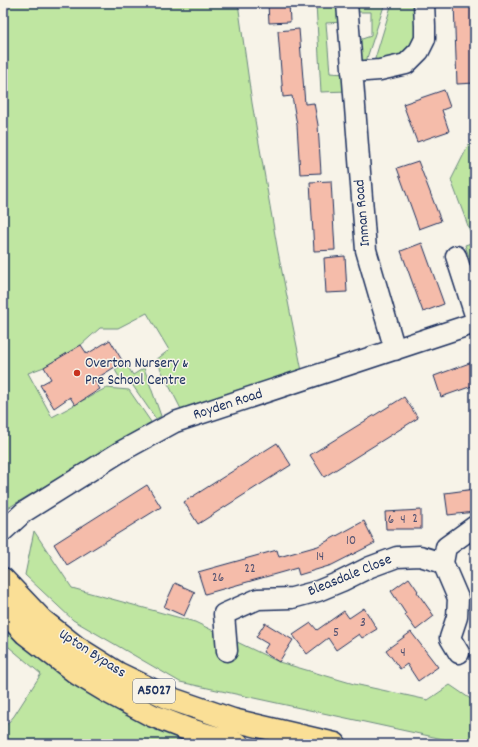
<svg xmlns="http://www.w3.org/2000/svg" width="478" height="747" font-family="Dekko,sans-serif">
	<rect width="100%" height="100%" fill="#f7f3e8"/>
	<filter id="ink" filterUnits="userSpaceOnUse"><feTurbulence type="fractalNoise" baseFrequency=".025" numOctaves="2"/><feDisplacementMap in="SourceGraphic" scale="8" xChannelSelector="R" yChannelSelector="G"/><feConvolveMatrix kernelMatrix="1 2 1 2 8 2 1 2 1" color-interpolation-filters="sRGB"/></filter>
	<g filter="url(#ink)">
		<path fill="#bfe6a1" stroke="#6d8a80" d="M3,3H238L252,103L278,252L302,371L181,409L156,360L169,350L147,313L118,328H100L81,345L44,367L28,373L52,417L106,388L129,390L151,422L3,511Z
			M316,3H337L340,5L343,22L326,23L330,73L346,74L348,91L321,92Z
			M356,3H385L367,58L368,63L360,61L356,41L371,36V12H353Z
			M392,3H416L417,42L400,60L374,62Z
			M469,144L475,146V274L465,245L474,242L451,180Z
			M125,362L133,375L144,368L161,416L156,419L131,383L121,380L115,370Z
			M34,531L72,588L195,622L279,662L354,684L428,700L450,685L475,702V744H466L180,682L73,620L25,575Z
			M3,622L213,744H3V729L14,716L41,674L3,642Z"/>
		<path fill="#f5bcaa" stroke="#1b2f5e" d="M268,3H289L290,22L269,23Z
			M454,3H475V83L457,84Z
			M299,29L305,104L314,103L318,125L321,173L300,174L297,125L292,96L283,97L278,31Z
			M444,90L450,107L442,110L449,131L417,142L403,104Z
			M418,161L441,221L419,229L397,168Z
			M331,181L335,250L314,251L310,182Z
			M422,243L444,304L423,312L401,251Z
			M345,256L347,292L326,293L324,258Z
			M110,340L123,362L94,380L100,389L75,405L70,397L54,408L40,385L51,379L44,367L81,345L87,354Z
			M475,361V385L441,397L434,376Z
			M404,397L418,418L324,477L310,455Z
			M277,443L291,465L198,524L184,502Z
			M147,485L161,507L67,565L54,544Z
			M475,489V512L448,515L445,493Z
			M421,510V529H386L385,512Z
			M364,521L375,543L332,565L299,575L297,568L205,594L198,572L277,550L279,557L318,546Z
			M409,578L418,591L417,592L434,616L416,630L405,615L406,614L391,591Z
			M175,583L195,592L184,616L164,607Z
			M364,608L377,629L362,638L359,634L336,650L328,638L307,654L293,635L311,623L317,630L344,611L349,618Z
			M265,623L293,640L279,662L263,652L268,644L256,637Z
			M411,632L438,667L418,681L407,664L400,669L386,650Z"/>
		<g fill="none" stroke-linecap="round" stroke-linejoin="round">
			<defs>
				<path id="minor" d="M347,3L366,250L395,350
					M352,72L380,70L406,64L419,51L425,39V26L424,3
					M456,256L475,315
					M3,531L24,512L120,452L175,422L475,323
					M443,563L458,598L457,617L450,638L459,653
					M443,563L446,547L475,526
					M227,651L224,614L258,599L292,598L318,591L342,581L370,567L397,557L420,556L443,563"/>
				<path id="primary" d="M3,579L42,620L76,647L119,674L169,698L233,720L335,744
					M3,610L25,633L78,674L108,692L151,715L187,729L238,744"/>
			</defs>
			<use href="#minor" stroke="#1b2f5e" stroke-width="23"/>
			<use href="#primary" stroke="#1b2f5e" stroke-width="25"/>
			<use href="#minor" stroke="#f7f3e8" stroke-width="20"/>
			<use href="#primary" stroke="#fadf96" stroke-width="22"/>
		</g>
	</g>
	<circle fill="#c8321e" stroke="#f7f3e8" stroke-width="1.5" cx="77" cy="373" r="4"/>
	<g text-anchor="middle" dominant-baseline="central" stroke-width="3" stroke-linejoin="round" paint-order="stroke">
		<g font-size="13" fill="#525271">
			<text x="415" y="519">2</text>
			<text x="391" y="520">6</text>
			<text x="403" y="520">4</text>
			<text x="351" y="541">10</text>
			<text x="320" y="557">14</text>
			<text x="250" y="569">22</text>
			<text x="218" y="578">26</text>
			<text x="363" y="623">3</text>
			<text x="336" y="633">5</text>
			<text x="403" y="653">4</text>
		</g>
		<rect fill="#f7f3e8" stroke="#5d6a87" stroke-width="1" x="133" y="679" width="42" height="24" rx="3"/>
		<g font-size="14" font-weight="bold" fill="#1b2f5e">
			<text x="154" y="691">A5027</text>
		</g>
		<g font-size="15" fill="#1b2f5e" stroke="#f7f3e8">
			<text transform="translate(363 213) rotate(-95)">Inman Road</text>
			<text transform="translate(228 405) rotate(-18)">Royden Road</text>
			<text transform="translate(350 576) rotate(-22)">Bleasdale Close</text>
			<text transform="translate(92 654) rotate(33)">Upton Bypass</text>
		</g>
		<g font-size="15" fill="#1b2f5e" stroke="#f7f3e8" text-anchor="start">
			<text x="85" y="364">Overton Nursery &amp;<tspan x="85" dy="17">Pre School Centre</tspan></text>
		</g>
	</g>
	<rect width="478" height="747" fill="none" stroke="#f7f3e8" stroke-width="16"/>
	<rect x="8" y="8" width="462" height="731" fill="none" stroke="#1b2f5e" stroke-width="1.5" filter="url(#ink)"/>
</svg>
